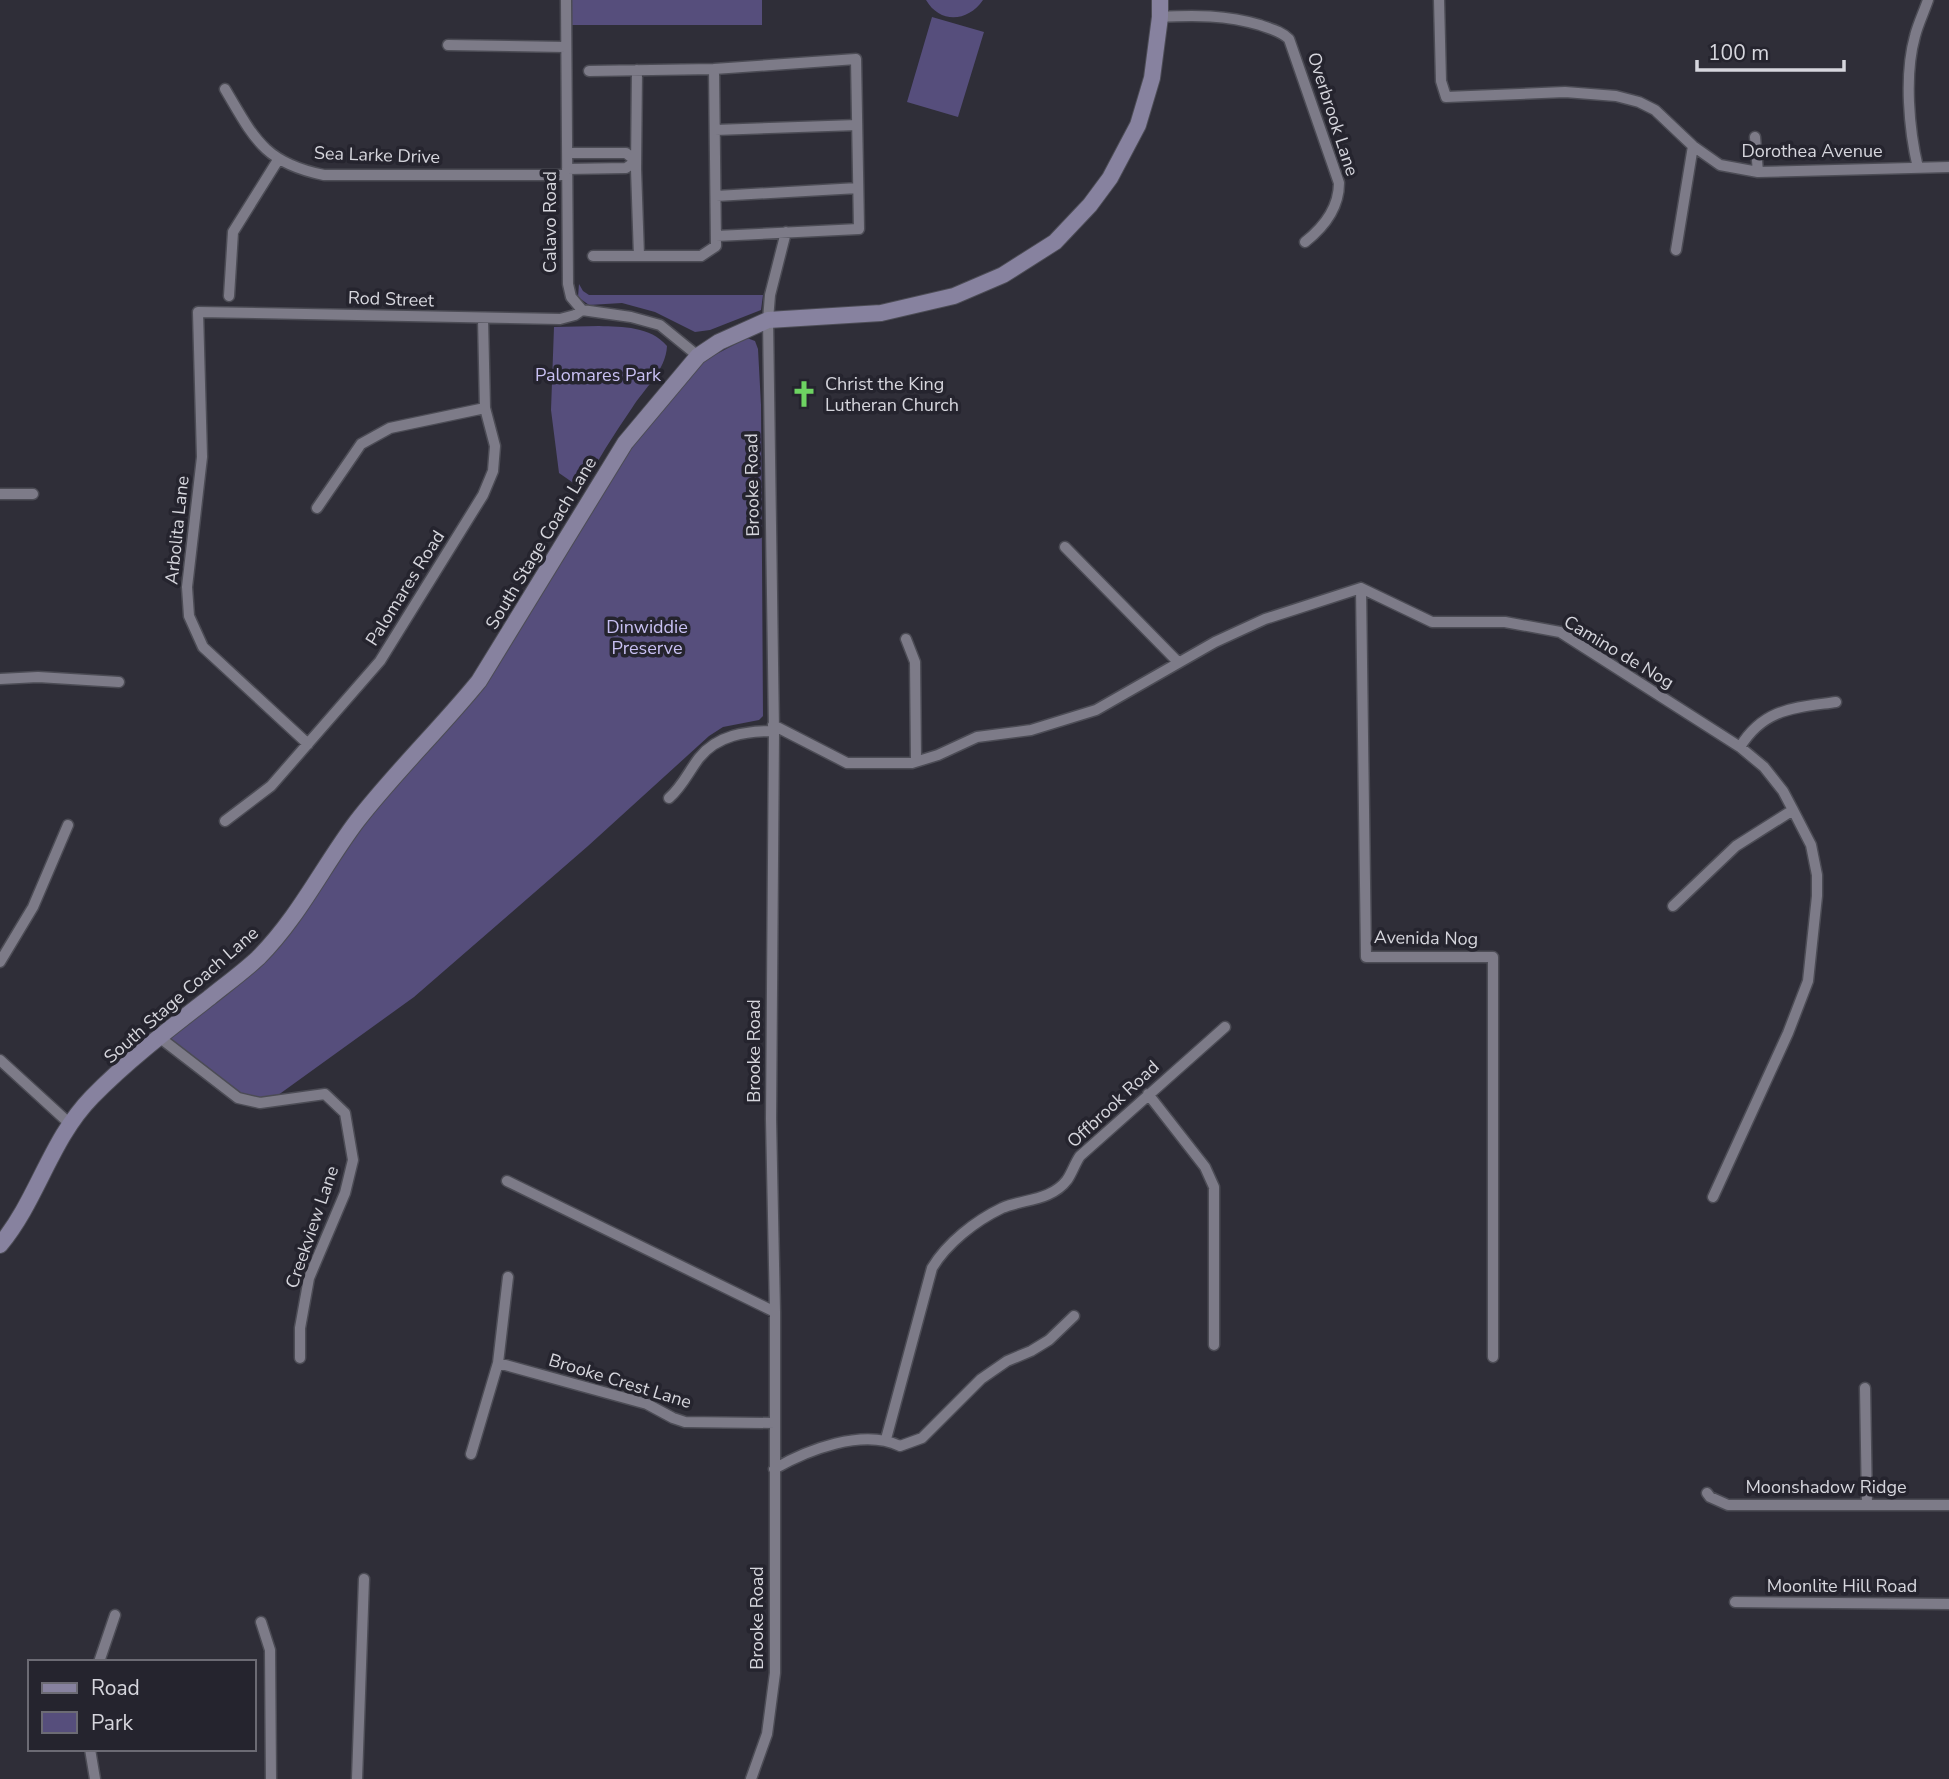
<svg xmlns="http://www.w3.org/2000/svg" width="1949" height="1779" font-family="'Nunito Sans',sans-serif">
	<rect width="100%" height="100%" fill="#2f2e38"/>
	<path fill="#564e7c" d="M570,0H762V25H570Z
		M926,0H983C968,22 940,24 926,0Z
		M932,17L984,32L958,117L907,102Z
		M579,284L583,291L589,295H763L761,310L710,330L695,332L655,312L622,303L589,305L578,297Z
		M599,326C623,327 650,326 667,346C666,370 644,389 632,408C614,434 597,461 582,489L559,473L551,410L554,327Z
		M747,338L755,341L758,349L761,405L763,716L759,720L723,727L709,736L588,846L414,997L274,1098L248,1097L225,1092L196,1067L170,1038L258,966L383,798L486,675L619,458L683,378L707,359Z"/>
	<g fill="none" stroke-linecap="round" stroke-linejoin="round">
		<defs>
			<path id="minor" d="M566,0L568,284L571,297L582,310L631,317L660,325L698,356
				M1439,0L1441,81L1446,97L1565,92L1616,96L1639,102L1655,110L1693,146L1720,165L1758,172L1949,167
				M1160,17C1195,15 1226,15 1260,25C1271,29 1281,31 1289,39L1339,183C1339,208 1324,227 1305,242
				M448,45L566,47
				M714,69L856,59L859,229L716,236
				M589,71L714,69L716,246L701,256H639L636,169L637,70
				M225,89C254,138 264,163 324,175H567
				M715,130L857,125
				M1755,137L1758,172
				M1918,168C1909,130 1904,75 1915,36C1918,24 1924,12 1928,0
				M567,169L626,168L636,161L626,153H568
				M716,196L858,188
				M1676,250L1693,146
				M593,256H639
				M229,296L233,232L278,160
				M0,494H33
				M317,508L361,444L390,428L485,408
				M1065,547L1178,662
				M1361,588L1366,957H1493V1357
				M906,639L915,662L916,761
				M0,679L38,677L119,682
				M773,725L847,763H912L938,755L977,737L1031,730L1096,710L1215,642L1265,619L1361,588L1432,622H1505L1560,632L1740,747L1764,767L1783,791L1793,810L1811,845L1817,875V896L1808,981L1788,1033L1713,1197
				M308,744L203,647L189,616L187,587L202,457L198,312L560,319L575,315L582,310
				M1740,747C1764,708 1794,708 1836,702
				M669,798C682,787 689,771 699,758C717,735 746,731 774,731
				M225,821L271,786L380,661L483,495L493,471L495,446L485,408L483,319
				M1673,906L1736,846L1793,810
				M0,962L33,907L68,825
				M159,1037L238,1098L260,1103L325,1094L345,1113L353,1160L345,1193L309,1278L300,1328V1358
				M0,1060L70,1124
				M1148,1094L1205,1167L1214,1187V1345
				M507,1181L775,1312
				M498,1363L647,1404L673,1418L685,1422L775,1423
				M1865,1388L1867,1505
				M886,1439L932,1268C947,1243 975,1221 1002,1208C1023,1199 1051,1201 1067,1180C1072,1173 1075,1163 1080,1156L1225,1027
				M471,1454L498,1363L508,1277
				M774,1469C807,1450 863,1428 900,1446L922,1438L981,1379L1007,1361L1031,1351L1049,1340L1074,1316
				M1707,1493L1710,1497L1728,1505H1949
				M1735,1602L1949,1604
				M261,1622L270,1650L271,1779
				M99,1662L115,1615
				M90,1749L95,1779
				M357,1779L364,1579
				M751,1779L767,1734L775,1673V1312L771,1119L774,731L768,320L770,295L786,232"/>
			<path id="secondary" d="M0,1245C38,1199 50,1140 92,1097C127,1061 169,1029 209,998C225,985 243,972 258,958C299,917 323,866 357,821C395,772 440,729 479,681L625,443L698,356L719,342L768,320L881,313L954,296L1003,275L1055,242L1090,205L1110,178L1138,125L1152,78L1160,17V0"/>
		</defs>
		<use href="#minor" stroke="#4c4c55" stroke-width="13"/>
		<use href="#secondary" stroke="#4c4c55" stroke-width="18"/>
		<use href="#minor" stroke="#7d7b88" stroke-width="10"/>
		<use href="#secondary" stroke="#87829f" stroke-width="16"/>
	</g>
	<defs>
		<symbol id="church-bare" viewBox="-9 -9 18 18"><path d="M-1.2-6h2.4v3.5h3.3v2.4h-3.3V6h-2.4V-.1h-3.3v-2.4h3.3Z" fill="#6dd362" stroke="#25242e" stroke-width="2.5" paint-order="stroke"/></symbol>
	</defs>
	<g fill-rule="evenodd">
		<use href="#church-bare" x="785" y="375" width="38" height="38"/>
	</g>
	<g text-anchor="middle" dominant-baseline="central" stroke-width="7" stroke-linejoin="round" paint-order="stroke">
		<g font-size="18" fill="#d6d6dd" stroke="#25242e">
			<text transform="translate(1333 114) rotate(72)">Overbrook Lane</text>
			<text x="1812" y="151">Dorothea Avenue</text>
			<text transform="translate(377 155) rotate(2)">Sea Larke Drive</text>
			<text transform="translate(550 222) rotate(-90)">Calavo Road</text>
			<text transform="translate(391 299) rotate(2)">Rod Street</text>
			<text transform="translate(752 485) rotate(-91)">Brooke Road</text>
			<text transform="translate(177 530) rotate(-84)">Arbolita Lane</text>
			<text transform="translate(541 543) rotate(-59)">South Stage Coach Lane</text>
			<text transform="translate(405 588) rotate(-58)">Palomares Road</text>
			<text transform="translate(1619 652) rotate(31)">Camino de Nog</text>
			<text transform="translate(1426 938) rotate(1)">Avenida Nog</text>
			<text transform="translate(181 995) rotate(-41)">South Stage Coach Lane</text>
			<text transform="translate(754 1051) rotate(-90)">Brooke Road</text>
			<text transform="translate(1113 1104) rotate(-43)">Offbrook Road</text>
			<text transform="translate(312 1227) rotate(-71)">Creekview Lane</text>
			<text transform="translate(620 1381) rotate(17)">Brooke Crest Lane</text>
			<text x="1826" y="1487">Moonshadow Ridge</text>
			<text x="1842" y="1586">Moonlite Hill Road</text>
			<text transform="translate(757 1618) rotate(-90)">Brooke Road</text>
		</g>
		<g font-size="18" fill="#c9c1f3" stroke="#25242e">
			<text x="598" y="375">Palomares Park</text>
			<text x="647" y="627">Dinwiddie<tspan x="647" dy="21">Preserve</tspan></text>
		</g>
		<g font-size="18" fill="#d6d6dd" stroke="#25242e" text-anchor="start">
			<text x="825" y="384">Christ the King<tspan x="825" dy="21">Lutheran Church</tspan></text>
		</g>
	</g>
	<rect x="28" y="1660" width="228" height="91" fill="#25242e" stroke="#6c6b74" stroke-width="2"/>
	<rect x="42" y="1683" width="35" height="10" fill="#87829f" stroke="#6c6b74" stroke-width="2"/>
	<text x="91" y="1695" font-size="21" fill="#d6d6dd">Road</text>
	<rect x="42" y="1712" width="35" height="21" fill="#564e7c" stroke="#6c6b74" stroke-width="2"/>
	<text x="91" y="1730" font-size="21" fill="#d6d6dd">Park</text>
	<path d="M1697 60v10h147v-10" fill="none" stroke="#d6d6dd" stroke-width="3.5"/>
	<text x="1708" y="60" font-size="21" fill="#d6d6dd" stroke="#25242e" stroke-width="5" paint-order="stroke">100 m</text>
</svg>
